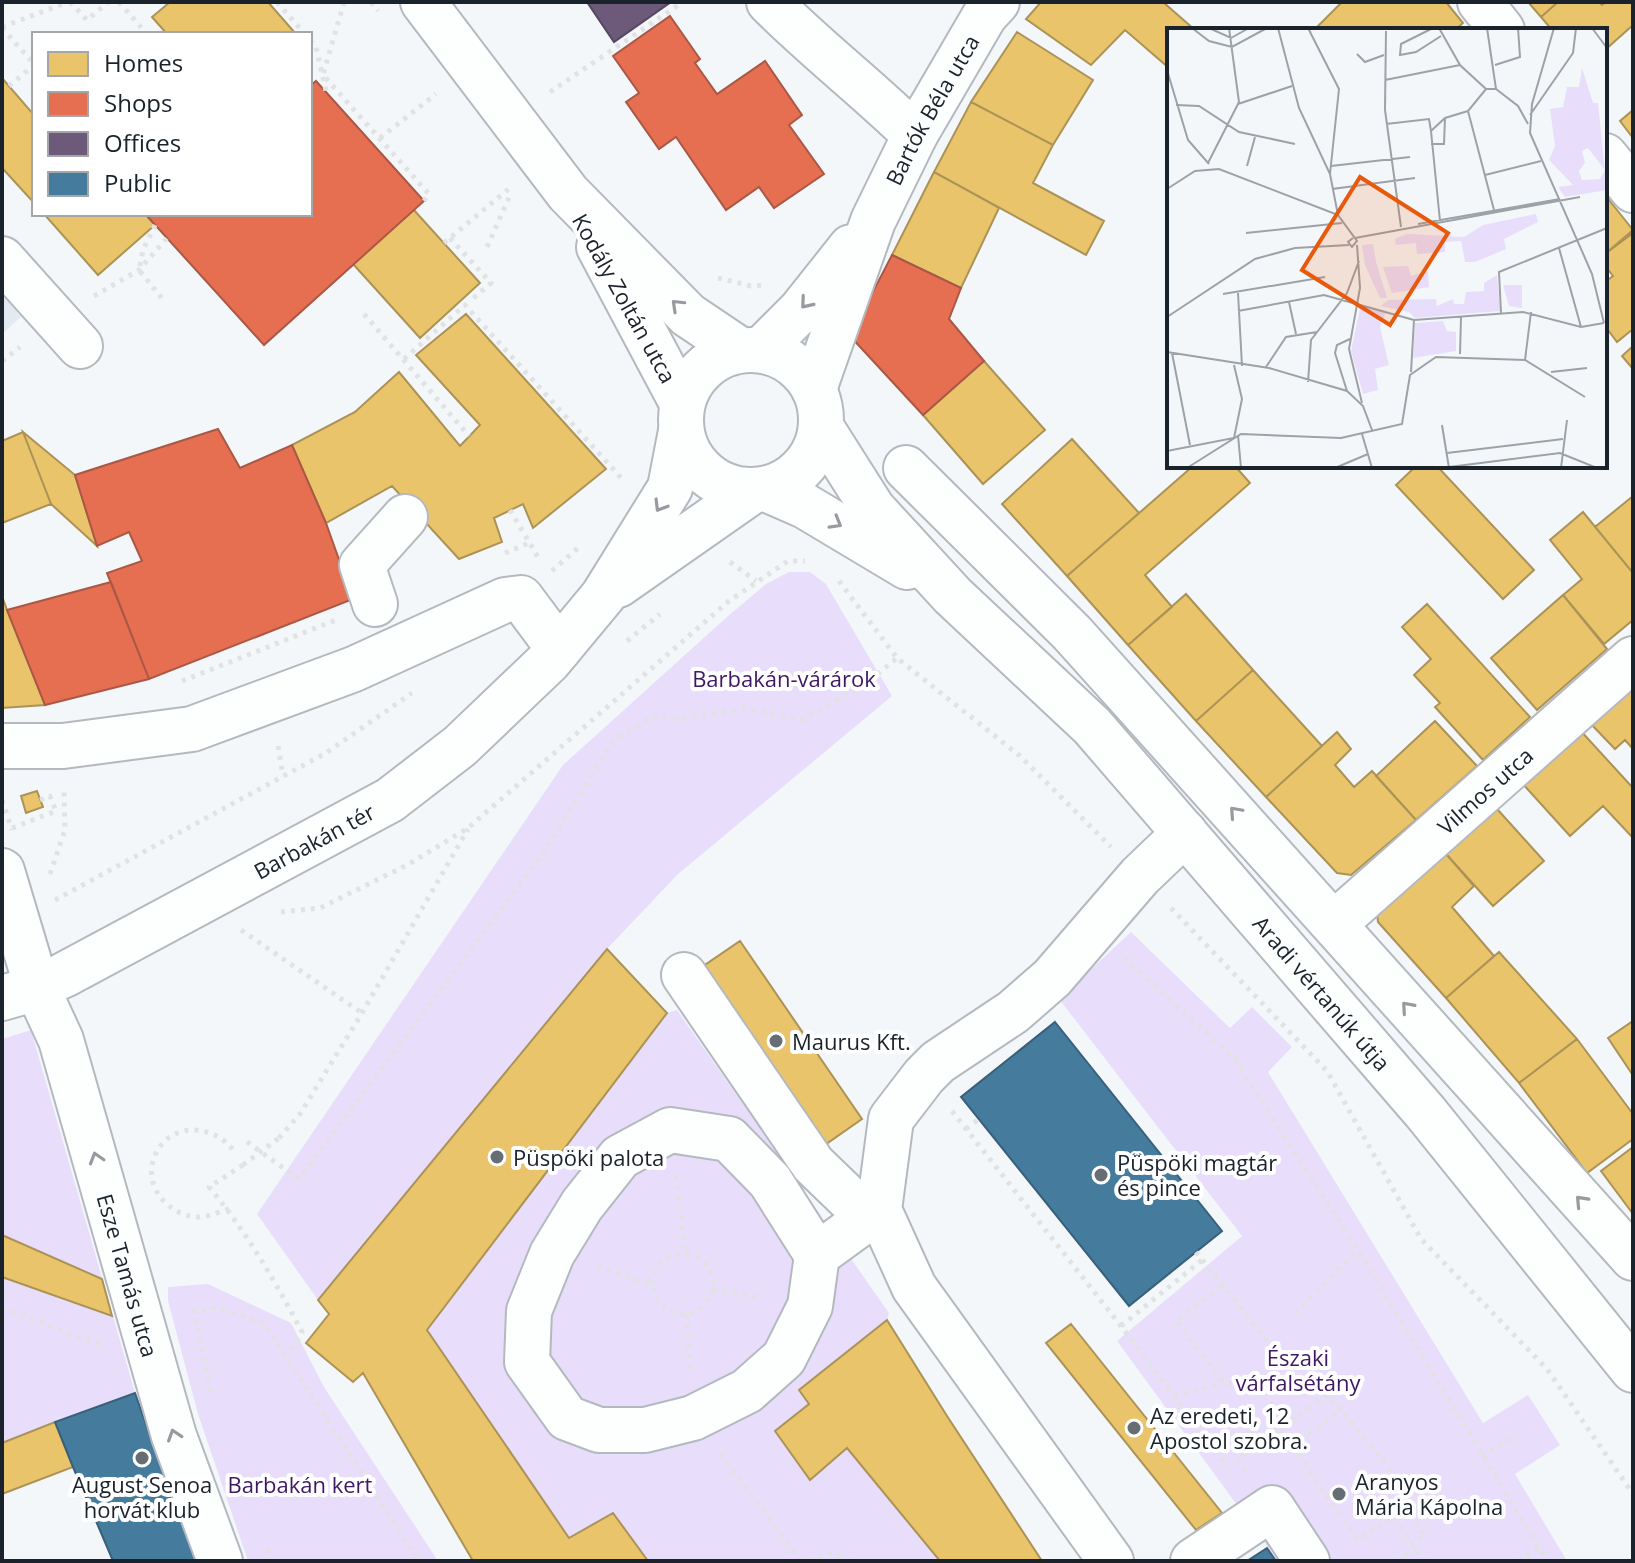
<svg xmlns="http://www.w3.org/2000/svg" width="1635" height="1563" font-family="'Open Sans',sans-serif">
	<rect width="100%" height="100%" fill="#f4f7fa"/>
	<path fill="#e3eaf2" d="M2,295L21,317L2,334Z"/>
	<path fill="#e8defc" d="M789,572H810L826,584L892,696L677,875L607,949L318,1300L257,1214L563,765L728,616L766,584Z
		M1131,932L1230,1028L1252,1007L1292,1047L1268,1072L1483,1423L1528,1395L1560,1445L1515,1474L1567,1561H1278L1117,1341L1242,1236L1059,999Z
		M677,1010L889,1313L887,1320L799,1389L809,1404L775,1432L810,1480L847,1448L940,1561H648L613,1513L569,1538L427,1330L667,1013Z
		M31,1030L135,1393L2,1443V1039Z
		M208,1284L291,1323L324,1387L438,1561H248L198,1414L168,1301V1287Z"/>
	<path fill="#e9c46a" stroke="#ab9357" stroke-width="2" d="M170,2H268L296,34H167L152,17Z
		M1041,2H1163L1195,30H1169V68L1125,30L1091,65L1026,19Z
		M1342,2H1446L1463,23L1455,30H1314Z
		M1528,2H1558L1541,17Z
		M1558,2H1599L1602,5L1606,2H1633V25L1605,50V30H1552L1541,17Z
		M1017,32L1093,80L1053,145L971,102Z
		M2,78L34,115V203L4,170L2,172Z
		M971,102L1053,145L1033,183L1104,221L1086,255L934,172Z
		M1633,110V138L1620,121Z
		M934,172L999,208L961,288L892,255Z
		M1605,195L1633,230L1605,254Z
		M413,209L480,283L420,338L353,264Z
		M44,214H145L155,225L98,275Z
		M1633,233V329L1617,342L1605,326V282L1613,276L1605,266V254Z
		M466,314L606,469L533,528L523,504L494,518L502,542L459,559L392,486L326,523L292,445L355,412L399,372L460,446L480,425L416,355Z
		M1633,346V369L1622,356Z
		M984,361L1045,430L983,484L923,415Z
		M23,432L75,475L97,546L51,504Z
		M23,432L51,504L2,523V441Z
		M1072,439L1139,513L1067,576L1002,504Z
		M1193,466H1235L1250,483L1145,575L1172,607L1128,645L1067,576Z
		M1416,466H1437L1534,570L1503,599L1396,485Z
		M1633,496V573L1595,527Z
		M1583,512L1633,573V620L1604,644L1563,595L1582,579L1550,540Z
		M1186,594L1253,670L1196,721L1128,645Z
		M1563,595L1607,649L1537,710L1491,658Z
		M2,596L7,610L45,705L2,708Z
		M1427,604L1530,717L1483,760L1435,707L1440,703L1414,675L1431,659L1402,627Z
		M1253,670L1322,746L1266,797L1196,721Z
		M1633,687V749L1625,740L1615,749L1589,722Z
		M1435,721L1477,766L1416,820L1376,776Z
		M1579,729L1633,788V838L1603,806L1570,836L1521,782Z
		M1337,732L1351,749L1335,765L1354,787L1372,771L1416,820L1351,875L1337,873L1266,797Z
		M37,791L43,807L26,813L21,796Z
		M1489,800L1544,861L1493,906L1439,846Z
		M1439,846L1474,886L1452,907L1494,956L1446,998L1378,922L1376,903Z
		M740,941L862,1119L819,1149L696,971Z
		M607,949L667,1013L427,1330L569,1538L613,1513L648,1561H473L363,1373L353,1382L306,1343L329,1314L318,1300Z
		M1499,952L1577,1039L1519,1083L1446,998Z
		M1633,1021V1073L1632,1074L1608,1038Z
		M1577,1039L1633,1114V1139L1587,1173L1519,1083Z
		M1633,1147V1214L1601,1171Z
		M2,1235L102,1279L112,1316L2,1277Z
		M887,1320L947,1416L1042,1561H940L847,1448L810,1480L775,1431L809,1404L799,1390Z
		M1071,1324L1222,1513L1196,1530L1046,1343Z
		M55,1422L73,1467L2,1494V1443Z"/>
	<path fill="#e76f51" stroke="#aa5846" stroke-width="2" d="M670,16L700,59L695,63L717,94L765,61L802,115L789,125L824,174L774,208L759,187L726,210L676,137L659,149L626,102L639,93L613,56Z
		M316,81L424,201L264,345L147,216L310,214V86Z
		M892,255L961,288L949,319L984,361L923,415L850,336Z
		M218,429L240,468L292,445L326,523L353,599L149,679L107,573L142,561L129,532L97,546L75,475Z
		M111,582L149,679L45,705L7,610Z"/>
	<path fill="#6d597a" stroke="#544862" stroke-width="2" d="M587,2H671L614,42Z"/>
	<path fill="#457b9d" stroke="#38607b" stroke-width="2" d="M1055,1022L1222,1231L1129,1306L961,1097Z
		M135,1393L157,1455L204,1561H113L73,1467L55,1422Z
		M1267,1548L1276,1561H1247Z"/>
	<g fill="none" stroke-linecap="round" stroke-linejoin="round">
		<defs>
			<g id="minor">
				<path d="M423,2L568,193L688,315L740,350"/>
				<path d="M769,2C816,49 868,89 915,135"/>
				<path d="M1480,2L1502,30"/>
				<path d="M1605,156L1633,190"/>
				<path d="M599,247L682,403"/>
				<path d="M2,259L80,346"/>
				<circle cx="751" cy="420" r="70"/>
				<path d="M761,350L801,310L851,247"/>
				<path id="s1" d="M814,389L873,221L915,135L985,15L997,2"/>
				<path id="s2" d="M821,427L873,509L953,596L1092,726L1426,1113L1633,1370"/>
				<path d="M906,468L1072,633L1633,1258"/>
				<path d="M766,489L805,506L907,567"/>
				<path d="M618,585L754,490"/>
				<path d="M375,604L362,565L405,517"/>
				<path d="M2,746H63L192,729L354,669L505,600L521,598L559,649"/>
				<path id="s3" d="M2,871L37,988L61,1040L174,1436L220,1561"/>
				<path id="s4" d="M1335,923L1633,659"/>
				<path d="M684,975L809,1158"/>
				<path id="s5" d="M2,998L37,988L64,975L390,800L460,746L549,661L603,596L670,488L681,431"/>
				<path d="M813,1164L869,1218"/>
				<path d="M817,1255L770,1181L729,1139L670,1130L620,1157L582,1205L552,1254L529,1311L527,1362L567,1418L599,1430H645L693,1418L747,1391L784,1358L810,1306L817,1255L879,1210"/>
				<path d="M1111,1561L914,1287L879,1210L891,1119L924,1076L938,1062L1013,1012L1052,978L1140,876L1185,833"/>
				<path d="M1193,1561L1272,1508L1307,1561"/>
			</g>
		</defs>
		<use href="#minor" stroke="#b4b9bf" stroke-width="48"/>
		<path stroke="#e1e2e3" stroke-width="5" stroke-dasharray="4 6" stroke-linecap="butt" d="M70,2L87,20L108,2
			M119,2L147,34
			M277,2L305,34
			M344,2L323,75L429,194L424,201
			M371,2L378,11
			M2,27L68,2
			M2,28L34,64
			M310,40L316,47L326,91
			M9,86L34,65
			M550,92L683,2
			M380,138L436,94
			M155,225L143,250L139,270L165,302
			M450,238L491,283L470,301
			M444,243L511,187
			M487,247L511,193
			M718,278L751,286L763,285
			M94,296L139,270L167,238
			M364,314L469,436
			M404,359L465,305L623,480
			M2,361L20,347
			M510,510L538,557
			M505,553L529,543
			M730,562L756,581
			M552,571L578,548
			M839,581L897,658L1020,756L1111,847
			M627,641L660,614
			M182,681L336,620
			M278,746L283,776
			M2,800L12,830
			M12,828L56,811L50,796L40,800
			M50,874L65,830L64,791
			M55,900L326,753L412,693
			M1171,908L1327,1071L1421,1239L1547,1369L1633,1494
			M281,912L320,908L409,864L468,828L729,601L788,561H805
			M241,930L362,1013
			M1124,958L1234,1058L1358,1250L1547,1561
			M1234,1058L1240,1053
			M952,1111L1121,1326L1228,1468
			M966,1129L979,1119
			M279,1138L300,1114L362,1013L468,829
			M247,1142L299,1179L540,858L613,742L651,716L681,719L747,708L801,720L863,686L897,658
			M243,1165L209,1187C246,1231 275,1281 302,1332L289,1356
			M676,1176L686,1254
			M229,1209C219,1212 208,1217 198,1217C171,1216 145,1190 153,1161C165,1120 216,1122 236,1154
			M1196,1252L1277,1353L1266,1389L1281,1428L1357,1540L1394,1516L1423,1561
			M653 1284a30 30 0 1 1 60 0a30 30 0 1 1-60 0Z
			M597,1267L653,1285
			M1222,1286L1176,1321L1224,1383L1266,1389
			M713,1289L763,1298
			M2,1308L101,1345
			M1295,1313L1358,1250
			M687,1314L690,1369
			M1121,1326L1202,1260
			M211,1391L194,1311L218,1308L265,1324L419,1561
			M1174,1396L1224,1383
			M1292,1446L1341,1410
			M1216,1453L1275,1414
			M720,1454L801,1561
			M1482,1456L1518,1435
			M1246,1471L1238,1459L1328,1395L1384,1461L1425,1536L1412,1544
			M266,1548L272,1561
			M809,1561L832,1553L849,1561
			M1397,1561L1415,1549
			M1518,1561L1538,1548"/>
		<use href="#minor" stroke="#fdfefe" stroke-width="44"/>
		<path stroke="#e1e2e3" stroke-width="5" stroke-dasharray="4 6" stroke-linecap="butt" d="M243,1165L279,1138"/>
	</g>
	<defs><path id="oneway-chevron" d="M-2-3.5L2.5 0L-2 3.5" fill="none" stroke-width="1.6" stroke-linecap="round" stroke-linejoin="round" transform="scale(2)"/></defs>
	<g stroke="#979b9f">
		<use href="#oneway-chevron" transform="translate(806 303) rotate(130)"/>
		<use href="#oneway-chevron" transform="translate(677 305) rotate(-136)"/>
		<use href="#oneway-chevron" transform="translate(660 506) rotate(121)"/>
		<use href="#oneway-chevron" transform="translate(836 523) rotate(30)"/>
		<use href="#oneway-chevron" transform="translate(1235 812) rotate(-132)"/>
		<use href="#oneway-chevron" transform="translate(1407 1007) rotate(-131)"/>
		<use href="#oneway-chevron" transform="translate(96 1158) rotate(-107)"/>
		<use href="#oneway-chevron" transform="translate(1581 1201) rotate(-133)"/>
		<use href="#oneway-chevron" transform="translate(174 1435) rotate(-108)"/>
	</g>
	<g fill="#666d73" stroke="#fff" stroke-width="3">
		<circle cx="776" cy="1041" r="8"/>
		<circle cx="497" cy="1157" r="8"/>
		<circle cx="1101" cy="1175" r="8"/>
		<circle cx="1134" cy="1428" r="8"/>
		<circle cx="142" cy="1458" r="8"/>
		<circle cx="1339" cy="1494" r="8"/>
	</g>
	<g text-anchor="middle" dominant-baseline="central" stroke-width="8" stroke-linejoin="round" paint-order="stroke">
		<g font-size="22" fill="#1a222b" stroke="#fff">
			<text stroke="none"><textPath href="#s1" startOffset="304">Bartók Béla utca</textPath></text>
			<text transform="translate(625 298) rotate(61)">Kodály Zoltán utca</text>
			<text stroke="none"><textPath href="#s4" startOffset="200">Vilmos utca</textPath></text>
			<text stroke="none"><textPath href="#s5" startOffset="350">Barbakán tér</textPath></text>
			<text stroke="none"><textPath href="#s2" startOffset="758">Aradi vértanúk útja</textPath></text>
			<text stroke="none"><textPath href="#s3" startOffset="424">Esze Tamás utca</textPath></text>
		</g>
		<g font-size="22" fill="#3f1863" stroke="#fff">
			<text x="784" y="678">Barbakán-várárok</text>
			<text x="1298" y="1357">Északi<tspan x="1298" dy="25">várfalsétány</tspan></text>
			<text x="300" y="1484">Barbakán kert</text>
		</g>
		<g font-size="22" fill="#1a222b" stroke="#fff" text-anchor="start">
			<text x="792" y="1041">Maurus Kft.</text>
			<text x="513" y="1157">Püspöki palota</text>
			<text x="1117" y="1162">Püspöki magtár<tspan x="1117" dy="25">és pince</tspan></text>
			<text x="1150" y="1415">Az eredeti, 12<tspan x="1150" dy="25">Apostol szobra.</tspan></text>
			<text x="1355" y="1481">Aranyos<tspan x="1355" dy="25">Mária Kápolna</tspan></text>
			<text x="142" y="1484" text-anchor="middle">August Senoa<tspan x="142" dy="25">horvát klub</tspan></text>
		</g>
	</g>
	<g transform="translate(1167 28)">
		<rect width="440" height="440" fill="#f4f7fa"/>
		<path d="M415,40L426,75H431L440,162L398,169L391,159L406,157L382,132L388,118L383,81L396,79L400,59H412ZM421,120L438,142L433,151L415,152L412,143L418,135L415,123ZM369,186L371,194L337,211L339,221L308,234H298L294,213L278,214V224L250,226L249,215L229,217L228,211L240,206L297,209L316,197ZM206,216L209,234L220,270H213L198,237L195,217ZM241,238L244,248L261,243L262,259L225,265L216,239ZM330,247L333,283L248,290L242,284L214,278L221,272L269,271L270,278L286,271L287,276H297L299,264L317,263V255ZM336,257H355V280L342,278ZM194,276L219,283L213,299L222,337L208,341L211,362L196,366L184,323ZM276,293L280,303L289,304V323L246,330L248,295Z" fill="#e8defc" fill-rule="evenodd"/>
		<path fill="none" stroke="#9da2a7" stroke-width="2" d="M25,0L42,13L65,19L100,0M42,0L64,10L82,0M111,0L132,80L163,146L171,187L190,213L185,219L181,214L186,210M141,0L172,61L163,146M204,0H232M266,0L234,16L233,27L249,24L274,8M272,0L293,37L319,61M320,0L329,61L351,78L361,96M387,0L365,76L363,105L425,246L437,295M425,0L440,20M219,3L218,82L234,199M190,26L198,34L217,27M328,37L353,29L351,0M0,42L21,112L42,136M218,52L293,37M71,76L125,58M9,77L32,78L72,104L128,116M363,87L406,25L409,0M219,96L262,91L264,103L278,90L301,83M264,103L273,193M264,116H277L278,90M41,135L72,74L62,0M80,138L88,109M164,138L243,129M318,147L374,133M0,161L28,143L52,141L171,187M165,161L248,150M327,182L301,83L319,61H329M251,196L393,171M79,205L175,195M188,210L413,169M190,217L193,260L182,321L195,375M392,220L414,299M71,265L75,338M56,266L158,249M122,274L129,306M71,283L157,267L247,292M334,285L332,244L440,200M0,289L88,231L128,220L182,217M247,292L356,284L414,299L437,295M0,324L102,340L180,363L196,378L205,402M5,325L23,417M293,326L294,289M358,332L364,284M99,339L119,309L150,304M244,344L247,292M384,344L420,340M141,354L144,312L180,265L192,233M180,363L168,325L170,317L183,311M275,397L282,440M195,406L205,440M71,407L74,440M0,423L67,410L75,371L67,337M280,425L396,411M282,439L393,425L430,440M20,440L74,406L174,410L235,396L243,347L269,329L358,332L418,369M168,440L201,426M394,440L400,392"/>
		<path fill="#e8590c" fill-opacity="0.15" stroke="#e8590c" stroke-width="4" d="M193,149L281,205L223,297L135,242Z"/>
		<rect width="440" height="440" fill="none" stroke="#1a222b" stroke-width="4"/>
	</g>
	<rect width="1635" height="1563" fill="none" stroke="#1a222b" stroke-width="8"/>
	<rect x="32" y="32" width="280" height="184" fill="#ffffff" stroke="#a3a7aa" stroke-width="2"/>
	<rect x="48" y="52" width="40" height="24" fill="#e9c46a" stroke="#a3a7aa" stroke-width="2"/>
	<text x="104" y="72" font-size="24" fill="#1a222b">Homes</text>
	<rect x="48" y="92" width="40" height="24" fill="#e76f51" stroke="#a3a7aa" stroke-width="2"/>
	<text x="104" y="112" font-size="24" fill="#1a222b">Shops</text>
	<rect x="48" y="132" width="40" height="24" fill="#6d597a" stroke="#a3a7aa" stroke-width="2"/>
	<text x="104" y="152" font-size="24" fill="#1a222b">Offices</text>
	<rect x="48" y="172" width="40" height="24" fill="#457b9d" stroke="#a3a7aa" stroke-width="2"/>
	<text x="104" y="192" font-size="24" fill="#1a222b">Public</text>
</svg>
